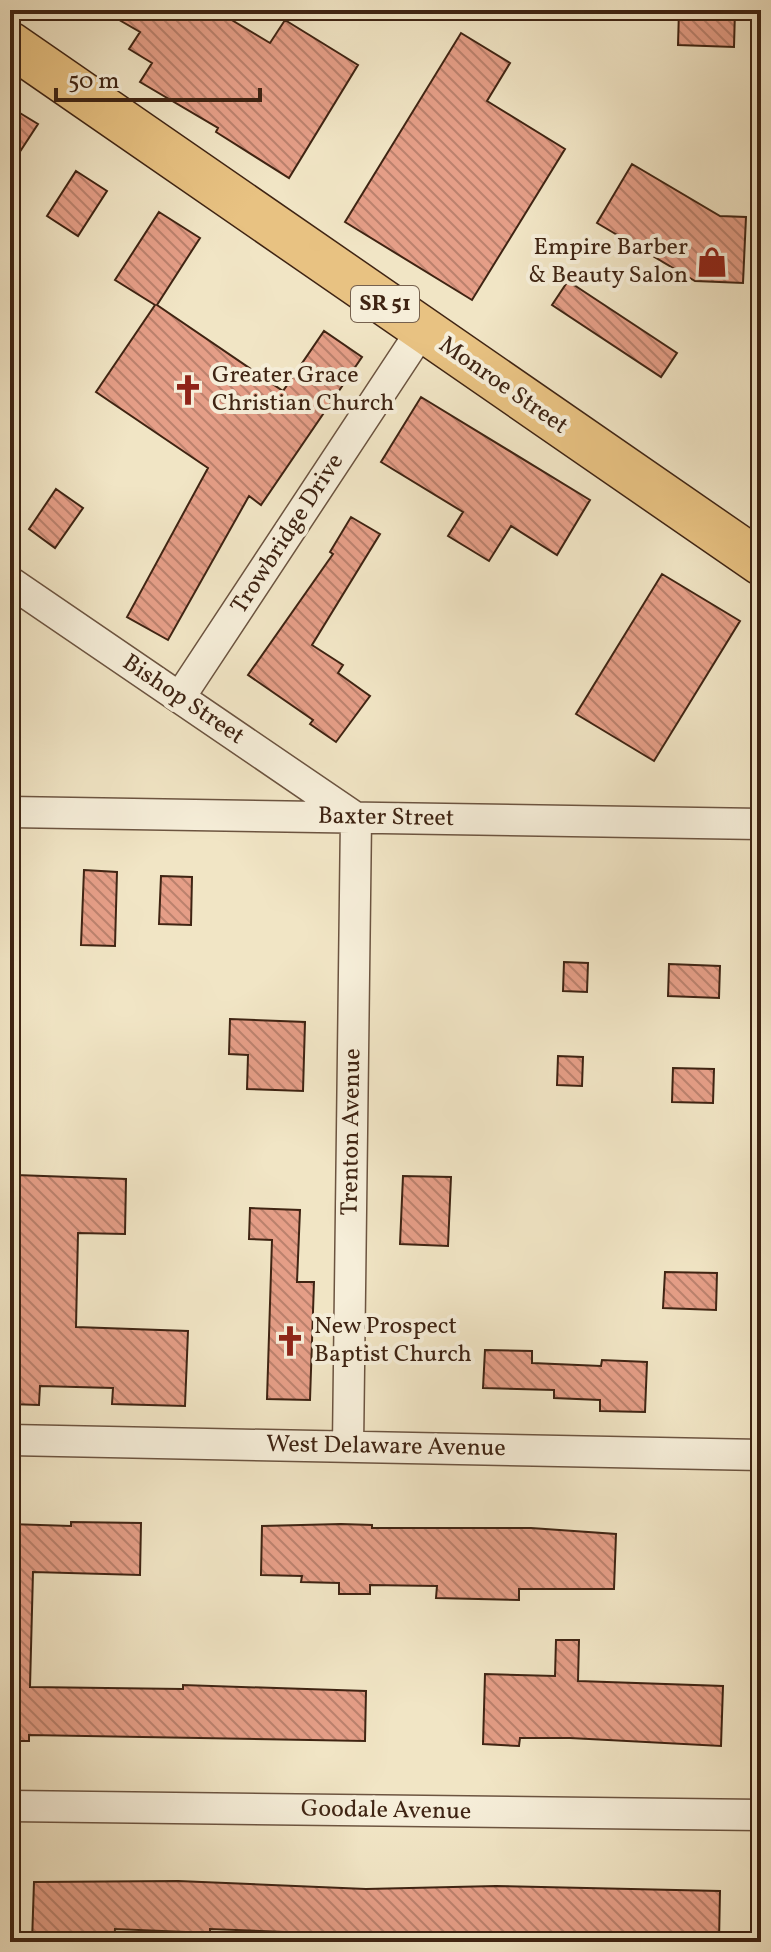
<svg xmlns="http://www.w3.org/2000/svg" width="771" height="1952" font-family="Vollkorn,serif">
	<defs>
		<pattern id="building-back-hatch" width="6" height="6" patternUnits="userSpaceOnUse" patternTransform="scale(2)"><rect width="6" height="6" fill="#e59e87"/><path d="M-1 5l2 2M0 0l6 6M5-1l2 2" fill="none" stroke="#bb816d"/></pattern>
	</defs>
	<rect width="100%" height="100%" fill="#f1e5c5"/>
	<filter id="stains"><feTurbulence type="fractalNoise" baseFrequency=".0025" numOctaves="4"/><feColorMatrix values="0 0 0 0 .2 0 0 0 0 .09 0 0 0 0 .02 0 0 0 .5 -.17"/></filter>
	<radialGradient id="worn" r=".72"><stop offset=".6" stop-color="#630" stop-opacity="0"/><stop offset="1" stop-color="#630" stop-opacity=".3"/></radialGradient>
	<path fill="url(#building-back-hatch)" stroke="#3f2413" stroke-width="2" d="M102,10H215L270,43L285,20L358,65L289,178L216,132L218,128L140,82L152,63L129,49L140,32Z
		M679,10H735L734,47L678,45Z
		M461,33L510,63L487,101L565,149L472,300L345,222Z
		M10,107L38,124L10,167Z
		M632,164L720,216L746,217L743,283L695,281L597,223Z
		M76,171L107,191L78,236L47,216Z
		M159,212L200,238L157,305L283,391L324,331L362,357L261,505L249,496L168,640L127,617L208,468L96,392L155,305L115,280Z
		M568,281L677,353L661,377L552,305Z
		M421,397L590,500L557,555L511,526L489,561L448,536L463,512L381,462Z
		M56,489L83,508L55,548L29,529Z
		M351,517L380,534L312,645L343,665L338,673L370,696L336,742L310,724L313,720L248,675L333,554L330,552Z
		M662,574L740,621L654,761L576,714Z
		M84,870L117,872L115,946L81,945Z
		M161,876L192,877L191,925L159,924Z
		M564,962L588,963L587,992L563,991Z
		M669,964L720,966L719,998L668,996Z
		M230,1019L305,1022L303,1091L247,1089L248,1055L229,1054Z
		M558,1056L583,1057L582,1086L557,1085Z
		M673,1068L714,1069L713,1103L672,1102Z
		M16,1175L126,1179L125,1234L78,1233L76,1327L188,1331L185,1406L112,1404L113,1388L40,1386L39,1405L10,1404V1257H14Z
		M403,1176L451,1177L448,1246L400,1244Z
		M250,1208L300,1210L297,1282H314L310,1400L267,1399L272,1240L249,1239Z
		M665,1272L717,1273L716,1310L663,1308Z
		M485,1350L532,1351V1363L601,1366L602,1360L647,1362L645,1412L600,1411V1400L554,1398V1390L483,1388Z
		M71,1522L141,1523L140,1575L33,1572L30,1687L183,1689V1685L366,1691L365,1741L29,1735V1741H10V1524L71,1526Z
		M341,1524L372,1525V1528H531L616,1534L614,1589H519V1600L436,1598L437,1586L370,1585V1594H339V1583L301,1582L302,1576L261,1575L262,1526Z
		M556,1640H579L578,1681L723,1686L721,1746L570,1738H520L519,1746L483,1744L485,1674L555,1676Z
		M178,1881L366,1889L496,1886L720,1891L719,1942H407V1937L210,1929V1933L115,1929L114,1942H32L34,1882Z"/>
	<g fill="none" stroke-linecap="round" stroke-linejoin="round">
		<defs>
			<path id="minor" d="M10,582L356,818L348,1446
				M180,697L422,330
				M10,812L761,824
				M10,1440L761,1455
				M10,1806L761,1815"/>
			<path id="primary" d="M10,44L761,563"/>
		</defs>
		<use href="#minor" stroke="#6c5440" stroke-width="33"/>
		<use href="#primary" stroke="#3f2413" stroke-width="47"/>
		<use href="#minor" stroke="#f6eed9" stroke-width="30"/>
		<use href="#primary" stroke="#e8c282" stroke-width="44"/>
	</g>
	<defs>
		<symbol id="shop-bare" viewBox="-9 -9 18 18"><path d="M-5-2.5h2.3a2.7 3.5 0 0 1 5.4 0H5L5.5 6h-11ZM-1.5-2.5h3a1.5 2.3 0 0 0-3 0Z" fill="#8f2418" stroke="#f6eed9" stroke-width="2.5" paint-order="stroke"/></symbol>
		<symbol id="church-bare" viewBox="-9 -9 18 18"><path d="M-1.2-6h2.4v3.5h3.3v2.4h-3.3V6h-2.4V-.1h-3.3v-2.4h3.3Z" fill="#8f2418" stroke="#f6eed9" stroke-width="2.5" paint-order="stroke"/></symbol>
	</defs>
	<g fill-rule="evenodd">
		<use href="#shop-bare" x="690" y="240" width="44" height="44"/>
		<use href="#church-bare" x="166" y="368" width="44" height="44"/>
		<use href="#church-bare" x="268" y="1319" width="44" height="44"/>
	</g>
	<g text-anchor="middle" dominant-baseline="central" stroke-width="8" stroke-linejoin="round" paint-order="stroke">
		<rect fill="#f6eed9" stroke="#76614e" stroke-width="2" x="351" y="286" width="68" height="36" rx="6"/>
		<g font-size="22" font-weight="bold" fill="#3f2413">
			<text x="385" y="304">SR 51</text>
		</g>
		<g font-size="24" fill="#3f2413" stroke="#f6eed9" text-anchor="start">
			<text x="688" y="248" text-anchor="end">Empire Barber<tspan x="688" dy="28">&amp; Beauty Salon</tspan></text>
			<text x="212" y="376">Greater Grace<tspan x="212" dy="28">Christian Church</tspan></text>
			<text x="314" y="1327">New Prospect<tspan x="314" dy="28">Baptist Church</tspan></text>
		</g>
		<g font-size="24" fill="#3f2413" stroke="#f6eed9">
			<text transform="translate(503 386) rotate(35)">Monroe Street</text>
			<text transform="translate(288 534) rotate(-57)">Trowbridge Drive</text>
			<text transform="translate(183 700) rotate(34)">Bishop Street</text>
			<text transform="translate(386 818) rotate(1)">Baxter Street</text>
			<text transform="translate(352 1132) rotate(-89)">Trenton Avenue</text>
			<text transform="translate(386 1447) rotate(1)">West Delaware Avenue</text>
			<text transform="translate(386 1811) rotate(1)">Goodale Avenue</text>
		</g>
	</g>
	<rect width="771" height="1952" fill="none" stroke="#f1e5c5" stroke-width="40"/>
	<rect x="12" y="12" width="747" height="1928" fill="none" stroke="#3f2413" stroke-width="4"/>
	<rect x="20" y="20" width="731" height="1912" fill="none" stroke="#3f2413" stroke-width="2"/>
	<path d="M56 88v12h204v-12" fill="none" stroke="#3f2413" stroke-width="4"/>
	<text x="68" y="88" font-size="24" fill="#3f2413" stroke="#f6eed9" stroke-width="6" paint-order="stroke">50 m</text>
	<rect width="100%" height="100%" filter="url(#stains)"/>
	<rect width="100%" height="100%" fill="url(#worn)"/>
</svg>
